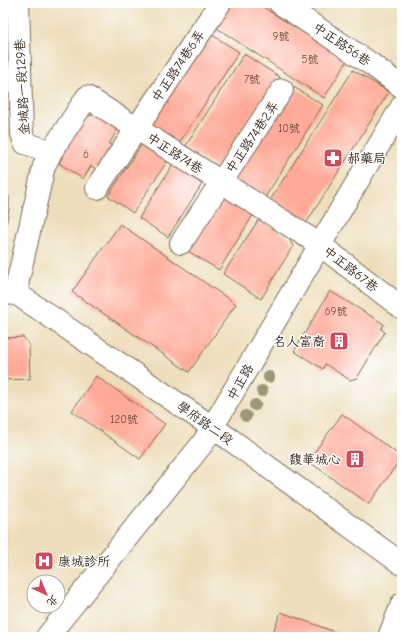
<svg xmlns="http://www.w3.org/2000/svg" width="405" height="640" font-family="'Comic Neue','LXGW WenKai TC',sans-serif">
	<rect width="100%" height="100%" fill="#fff"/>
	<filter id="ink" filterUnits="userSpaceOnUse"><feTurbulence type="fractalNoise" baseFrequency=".025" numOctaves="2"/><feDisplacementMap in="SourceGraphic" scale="8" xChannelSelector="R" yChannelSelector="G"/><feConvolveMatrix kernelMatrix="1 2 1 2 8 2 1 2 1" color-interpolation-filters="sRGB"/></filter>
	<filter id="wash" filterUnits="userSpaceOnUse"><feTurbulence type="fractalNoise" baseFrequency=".012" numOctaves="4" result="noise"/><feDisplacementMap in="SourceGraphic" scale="16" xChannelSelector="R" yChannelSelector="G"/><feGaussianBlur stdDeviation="0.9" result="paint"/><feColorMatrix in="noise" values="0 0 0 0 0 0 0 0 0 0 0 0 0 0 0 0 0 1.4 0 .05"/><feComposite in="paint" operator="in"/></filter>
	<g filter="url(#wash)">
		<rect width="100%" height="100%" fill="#eddebb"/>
		<g id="blocks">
			<path fill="#ffaa98" d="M3,3H7L10,109H6L8,136H3Z
				M227,3H257L347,61L324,98L212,25Z
				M209,33L239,52L179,143L149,125Z
				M244,54L280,77L221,170L185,147Z
				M353,70L389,92L305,225L269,202Z
				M292,86L323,105L264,199L233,180Z
				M95,115L118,129L109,144L113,146L98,170L91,166L83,179L59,163L70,144H68L87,116Z
				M142,144L168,160L133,213L108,196Z
				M173,164L202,184L168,237L139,218Z
				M221,194L253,215L219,270L183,248Z
				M3,196H9V209L4,237Z
				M259,219L288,237L293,246L261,299L223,274Z
				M120,224L236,304L189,372L72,292Z
				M330,291L384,324L381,329L385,332L357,378L350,380L325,364L323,369L294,351Z
				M23,337L29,344L30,379L3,380V338Z
				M96,376L165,424L140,459L72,411Z
				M342,414L402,457L369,504L308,461Z
				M3,525H7L4,613H3Z
				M281,612L343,635V637H271Z"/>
		</g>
	</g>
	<g filter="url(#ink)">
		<use href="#blocks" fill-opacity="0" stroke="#796955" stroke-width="1"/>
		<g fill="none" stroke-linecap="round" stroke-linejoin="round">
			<defs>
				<path id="minor" d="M18,3L22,134L25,143L51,152
					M280,3L371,64L402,87
					M97,188L220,3
					M181,243L282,90
					M3,293L17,294L29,302L231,440L402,564
					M17,294L18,280L44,166L51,152L87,97L319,244L402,308
					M47,637L203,443L402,106
					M389,637L402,604"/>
			</defs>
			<use href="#minor" stroke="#796955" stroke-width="24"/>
			<use href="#minor" stroke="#fff" stroke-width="22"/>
		</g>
		<g fill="#9c9876">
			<circle cx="269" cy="377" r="6"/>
			<circle cx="262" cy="391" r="6"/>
			<circle cx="255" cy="405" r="6"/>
			<circle cx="246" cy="416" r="6"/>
		</g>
	</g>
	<defs>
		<symbol id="pharmacy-square" viewBox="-11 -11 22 22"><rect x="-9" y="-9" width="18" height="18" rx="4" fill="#d1495b" stroke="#fff"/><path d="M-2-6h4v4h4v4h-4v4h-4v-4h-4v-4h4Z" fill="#fff"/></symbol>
		<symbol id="building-square" viewBox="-11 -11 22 22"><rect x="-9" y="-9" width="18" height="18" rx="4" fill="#d1495b" stroke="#fff"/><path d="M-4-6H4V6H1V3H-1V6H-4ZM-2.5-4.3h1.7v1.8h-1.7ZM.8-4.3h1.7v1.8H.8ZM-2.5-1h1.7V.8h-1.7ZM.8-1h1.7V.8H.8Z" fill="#fff"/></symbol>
		<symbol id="hospital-square" viewBox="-11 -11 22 22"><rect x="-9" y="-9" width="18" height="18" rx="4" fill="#d1495b" stroke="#fff"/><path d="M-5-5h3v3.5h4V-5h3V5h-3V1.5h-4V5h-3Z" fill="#fff"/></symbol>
	</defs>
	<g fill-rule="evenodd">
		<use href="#pharmacy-square" x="322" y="147" width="22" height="22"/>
		<use href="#building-square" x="328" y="330" width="22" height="22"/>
		<use href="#building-square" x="344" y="448" width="22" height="22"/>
		<use href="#hospital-square" x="33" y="550" width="22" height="22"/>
	</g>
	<g text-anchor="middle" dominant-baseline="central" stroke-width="3" stroke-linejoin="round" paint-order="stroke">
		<g font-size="11" fill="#6c4a3c">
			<text x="281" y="36">9號</text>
			<text x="310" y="59">5號</text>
			<text x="252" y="79">7號</text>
			<text x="289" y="128">10號</text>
			<text x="86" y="154">6</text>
			<text x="336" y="311">69號</text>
			<text x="124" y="419">120號</text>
		</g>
		<g font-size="13" fill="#3b2a1e" stroke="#fff">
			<text transform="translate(342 44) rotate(34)">中正路56巷</text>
			<text transform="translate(178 66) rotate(-56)">中正路74巷6弄</text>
			<text transform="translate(22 87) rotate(-93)">金城路一段129巷</text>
			<text transform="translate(252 137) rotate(-56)">中正路74巷2弄</text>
			<text transform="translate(175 153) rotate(33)">中正路74巷</text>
			<text transform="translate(351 269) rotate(38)">中正路67巷</text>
			<text transform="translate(240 382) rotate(-60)">中正路</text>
			<text transform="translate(205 423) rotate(35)">學府路二段</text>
		</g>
		<g font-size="13" fill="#3b2a1e" stroke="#fff" text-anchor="start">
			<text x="347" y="158">郝藥局</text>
			<text x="325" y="341" text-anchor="end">名人富裔</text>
			<text x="341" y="459" text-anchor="end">馥華城心</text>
			<text x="58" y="561">康城診所</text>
		</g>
	</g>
	<rect width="405" height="640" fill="none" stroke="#fff" stroke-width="16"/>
	<g transform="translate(46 594) rotate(136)"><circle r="19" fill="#ffffff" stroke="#b1aaa5"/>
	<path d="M0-3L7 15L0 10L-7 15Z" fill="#d1495b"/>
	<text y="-6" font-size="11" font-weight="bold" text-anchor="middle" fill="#3b2a1e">北</text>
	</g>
</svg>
